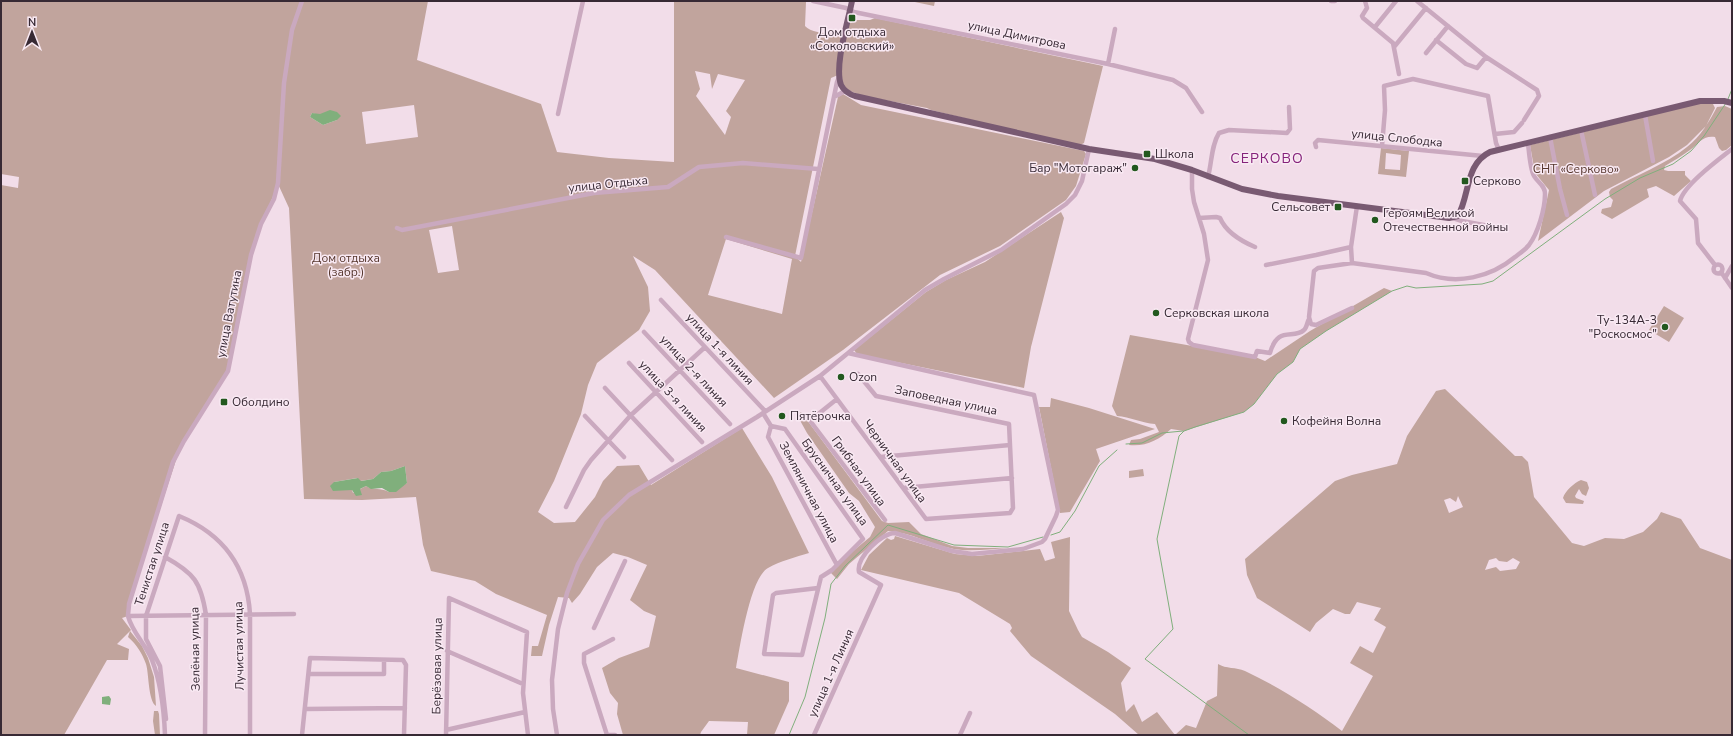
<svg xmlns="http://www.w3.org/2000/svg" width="1733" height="736" font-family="'Nunito Sans',sans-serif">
	<rect width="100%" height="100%" fill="#f2dde9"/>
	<path fill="#c1a49d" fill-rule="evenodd" d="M1,1H428L417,60L541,104L557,152L609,158L674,162V1H799L806,2L805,26C812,34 834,34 844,33L846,25L857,20H870L875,18L1103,66L1084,143L1078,146L931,110L927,108L863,96L845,89L838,75L831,78L795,256L801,262L838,97L843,94L861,105L1084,151L1086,154L1076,186L1066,200L1000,246L940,275L843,350L774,398L655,270L633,256L648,287L650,311L639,330L597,363L588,385L581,414L554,481L538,512L554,523L575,522L595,497L603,481L617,466L639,465L651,485L742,428L772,477L809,553C796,557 780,561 768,568C750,578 740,647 736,668L789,682V701L774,735H747L748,722L709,721L701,732L700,735H623L617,714L618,703L610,693L602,668L619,658L649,647L656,616L644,611L630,600L647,565L628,557L613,553L597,567L580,594L572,603L569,598L558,597L549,625L542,656H531L532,646H538L547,615L496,594L475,581L431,571L423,545L416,497L362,500L304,499L289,208L278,184L254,243L228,371L180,448L129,604L128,616L122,618L131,630L117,644L129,649L128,660H107L64,735H1V185L18,188L19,177L1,174ZM695,71L710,74L712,89L718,74L745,80L726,111L731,117L725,135L696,96L700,89ZM414,105L418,137L366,144L362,112ZM312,113L337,120L323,125L310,117ZM452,226L459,270L438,273L429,230ZM726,239L792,259L782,314L708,295ZM405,466L407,483L389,492C380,487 374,491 366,486L353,493L352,490L334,482L357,478L360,481L373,479L381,472L391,471Z
		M910,1H935L934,6Z
		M1701,103L1713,104L1715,108L1706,126L1687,145L1669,157L1604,191L1538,241L1549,190L1535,173L1530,145Z
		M1725,106L1732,109V145L1726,150L1722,151L1719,148L1715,137C1703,135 1698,144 1690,150C1682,156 1673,161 1665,166L1664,170L1668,171H1685V175L1691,181L1674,196L1656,186L1647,189L1649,197L1612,219L1601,213L1602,209L1611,207L1613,200L1610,197L1609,192L1611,189C1635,176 1666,164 1687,147C1701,136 1709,122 1717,107Z
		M1381,148L1409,151L1406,177L1378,174ZM1386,153L1401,155L1400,170L1385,169Z
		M1061,212L1064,218L1031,347L1024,388L857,354L854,350L926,292L946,280L985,262Z
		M1384,288L1392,291L1326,331L1300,349L1293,362L1277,374L1254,404L1244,412L1184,431L1171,429C1159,440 1145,447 1129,445L1131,440L1140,439L1159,432L1155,424C1142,423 1130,417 1117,416L1112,406L1130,335L1255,357L1265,361L1310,331Z
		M1664,306L1684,318L1669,342L1649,330Z
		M1445,389L1515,456H1522L1528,462L1534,497L1572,543L1584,546L1605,538L1624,539L1643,532L1657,519L1661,512L1681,519L1700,548L1732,560V735H1139L1115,714L1031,656L1010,631L1012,628L1010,624L959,593L861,570L869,555L887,538L891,540L894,539L895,536L955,554L977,556L1040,549L1045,561L1055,558L1051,542L1070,537L1069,611L1078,630L1082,637L1108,652L1131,668L1121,683L1126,712L1134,704L1142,722L1157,712L1175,735L1186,725L1196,728L1207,701L1217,696L1218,664C1226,669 1236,667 1245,671C1279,687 1312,708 1342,731L1373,676L1350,663L1360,646L1373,653L1386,627L1374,620L1381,608L1357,602L1350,614H1345L1333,609L1316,623L1310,632L1257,598L1247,575L1245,559L1335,481L1352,475L1397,464L1407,436L1436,391ZM1458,496L1463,507L1449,513L1444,500L1450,498L1456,502ZM1496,558L1499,561L1507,562L1513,558L1520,562L1516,569L1500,571L1496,567L1485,570L1489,560Z
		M1051,398L1089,408L1155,429L1096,449L1100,461L1070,512L1060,513L1039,407H1050Z
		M801,412L882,521L888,523L909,522L921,534L952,546L968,548H1007C990,549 971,552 954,549C931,545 911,532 888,531L849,564L837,579L831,573L846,557L870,537L875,527L859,501L849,493L807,433L797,415Z
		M1143,469L1144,476L1129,478V471Z
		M1581,480L1587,482L1589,488L1586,496L1582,494L1579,489L1575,496L1576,498L1584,501L1583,504L1566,503L1563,498C1565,491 1574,483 1581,480Z
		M130,631L142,646L148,658L154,677L156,706C148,701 149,673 146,664C142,653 137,645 128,637Z
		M154,711H158L159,714L160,735H155L153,721Z"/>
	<path fill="#80af7c" d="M330,110L337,112L341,116L337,120L323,125L310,117L312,113L320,114Z
		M405,466L407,483L396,492H389L382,488L371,489L366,486L360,489L362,495L356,496L352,490L333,491L330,486L334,482L358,478L361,481L373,479L381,472L391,471Z
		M109,696L111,699L110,705L102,704V697Z"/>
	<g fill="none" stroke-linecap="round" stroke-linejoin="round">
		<path stroke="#80af7c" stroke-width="1" d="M1728,99L1732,89
			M1126,444L1142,443L1162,433L1183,431
			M1051,535L1060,532L1075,511L1099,466L1117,450
			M789,735L805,697L825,618L831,584L845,566L888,525L954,545L1008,547L1043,537
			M1249,735L1145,659L1173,629L1157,539L1179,436L1184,431L1195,427L1244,412L1254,404L1277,374L1293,362L1300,349L1326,331L1392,291L1407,286L1416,288L1482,284L1493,281L1605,199L1640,178L1673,164L1691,151L1704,136L1726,103"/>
		<path stroke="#caa9bf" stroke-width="4.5" d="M813,1L846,8L854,12L1108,64L1173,80L1186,88L1202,112
			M1331,1H1335
			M1365,1L1367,8L1362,16L1363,18L1393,43L1399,74
			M1417,1L1486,57L1537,90L1539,96L1524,120
			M1375,27L1396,1
			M1436,40L1466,64L1477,68L1486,57
			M1394,47L1426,8
			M1426,53L1448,26
			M1108,64L1115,29
			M834,97L845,91
			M558,114L583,1
			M1645,115L1653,161
			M1581,130L1595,195
			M1495,134L1514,132L1522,123
			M1550,137L1560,189L1567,215
			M1382,146L1385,110L1384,86L1413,79L1488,96L1496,143L1499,150
			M1316,147L1315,143L1318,140L1483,156
			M1192,170V189L1194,202L1204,234L1208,260L1188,339L1189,342L1193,345L1255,357L1257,351L1270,353C1278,325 1293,340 1304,330C1307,328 1307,322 1309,319
			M1208,177C1212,162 1211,146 1219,133L1229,130L1287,133L1290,129L1289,107
			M1199,218L1216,217L1220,218C1226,232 1241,241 1255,247
			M1453,218L1462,221L1505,229
			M397,228L402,230L594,193L668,187L699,167L743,163L818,169
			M726,237L801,258L837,82L839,77
			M1352,263L1351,247L1357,206
			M1713.5 269a4.5 4.5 0 1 1 9 0a4.5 4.5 0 1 1-9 0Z
			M1266,265L1316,255L1351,247
			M1715,265L1698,243L1696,219L1680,201C1684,185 1718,160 1732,149
			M1721,272L1732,288
			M1725,278L1732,266
			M661,300L765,411
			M1352,308L1316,325L1311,324L1309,317L1314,271L1318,268L1352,263L1426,273C1456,286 1491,277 1515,257C1519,254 1525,250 1529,245C1538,233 1545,209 1545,194C1545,185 1538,183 1534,176C1530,169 1529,151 1528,143
			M644,332L730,424
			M629,363L702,442
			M820,376L926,519L1010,513L1013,508L1009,424L876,396L858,374
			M605,388L672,460
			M837,399L812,419L811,422L885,520
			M763,413L771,426
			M585,416L624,457
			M771,426L785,429L863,539L832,570L821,577L802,655L764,654L773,595L776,593L818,588
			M771,426L768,437L837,565
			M880,457L1010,445
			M903,488L1012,478
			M566,507L584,470L591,460L631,415L704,348
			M165,557C194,573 201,582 206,615L205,735
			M128,616L294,614
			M594,628L625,561
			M447,651L523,684
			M309,674H384V660
			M305,709L405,708
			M166,719L160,666L146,639V616L179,516C223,534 247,566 250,614V735
			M446,730L525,712
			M165,735C164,710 161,683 152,660C146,645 132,632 128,616C128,613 129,608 129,604L173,462L184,441L228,371L251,255L261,224L274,199L278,183L284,83L292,30L302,1
			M302,735L310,658L403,660L406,665L404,735
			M446,735L449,598L527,632L523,693L528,735
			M557,735L553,709L552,680L558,629L567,593L578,564L603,520L629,495L757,417L820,376L925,290L944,279L1001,250L1066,204L1075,195L1082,181L1089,149
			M607,735L584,663V654L613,639
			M608,735H615
			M814,735L881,585L859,572C856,558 881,533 895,533L952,551L972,554L1023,549L1042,542L1045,539L1056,516L1058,510L1034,395L848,353
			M960,735L970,713"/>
		<path stroke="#795a72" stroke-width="6" d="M852,1C848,22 834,66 841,85C844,91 849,94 855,96L1089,149L1155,159L1192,170L1242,189L1278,196L1449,218L1458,216C1470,195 1465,164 1490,152L1700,101H1724L1732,103"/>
	</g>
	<g fill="#22581e" stroke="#f9e9f3" stroke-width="1.5">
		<rect x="848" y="14" width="8" height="8" rx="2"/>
		<rect x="1143" y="150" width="8" height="8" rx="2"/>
		<circle cx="1135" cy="168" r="4"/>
		<rect x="1461" y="177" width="8" height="8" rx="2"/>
		<rect x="1334" y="203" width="8" height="8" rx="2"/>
		<circle cx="1375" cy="220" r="4"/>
		<circle cx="1156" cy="313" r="4"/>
		<circle cx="1665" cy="327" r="4"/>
		<circle cx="841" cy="377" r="4"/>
		<rect x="220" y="398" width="8" height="8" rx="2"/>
		<circle cx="782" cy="416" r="4"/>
		<circle cx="1284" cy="421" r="4"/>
	</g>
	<g text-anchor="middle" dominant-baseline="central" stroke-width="3" stroke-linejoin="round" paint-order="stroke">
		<g font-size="12" fill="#372934" stroke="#f9e9f3" text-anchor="start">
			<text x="852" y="32" text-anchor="middle">Дом отдыха<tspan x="852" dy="14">«Соколовский»</tspan></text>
			<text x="1155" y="154">Школа</text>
			<text x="1127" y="168" text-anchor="end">Бар "Мотогараж"</text>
			<text x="1473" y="181">Серково</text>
			<text x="1330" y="207" text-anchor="end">Сельсовет</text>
			<text x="1383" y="213">Героям Великой<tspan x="1383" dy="14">Отечественной войны</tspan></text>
			<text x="1164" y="313">Серковская школа</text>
			<text x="1657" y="320" text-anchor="end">Ту-134А-3<tspan x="1657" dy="14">"Роскосмос"</tspan></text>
			<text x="849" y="377">Ozon</text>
			<text x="232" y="402">Оболдино</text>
			<text x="790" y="416">Пятёрочка</text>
			<text x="1292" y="421">Кофейня Волна</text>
		</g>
		<g font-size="12" fill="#372934" stroke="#f9e9f3">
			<text transform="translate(1017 35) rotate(12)">улица Димитрова</text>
			<text transform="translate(1397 138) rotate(6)">улица Слободка</text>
			<text transform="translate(608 184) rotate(-6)">улица Отдыха</text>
			<text transform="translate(229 314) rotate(-79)">улица Ватутина</text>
			<text transform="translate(720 349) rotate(47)">улица 1-я линия</text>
			<text transform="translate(694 371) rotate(47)">улица 2-я линия</text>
			<text transform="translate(673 396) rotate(47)">улица 3-я линия</text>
			<text transform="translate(946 400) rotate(12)">Заповедная улица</text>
			<text transform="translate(895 461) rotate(54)">Черничная улица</text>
			<text transform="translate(859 471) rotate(54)">Грибная улица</text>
			<text transform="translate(835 482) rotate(54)">Брусничная улица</text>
			<text transform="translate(809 492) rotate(62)">Земляничная улица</text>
			<text transform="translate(152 564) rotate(-72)">Тенистая улица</text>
			<text transform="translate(239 646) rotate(-91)">Лучистая улица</text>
			<text transform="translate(195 649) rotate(-91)">Зелёная улица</text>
			<text transform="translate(437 666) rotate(-89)">Берёзовая улица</text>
			<text transform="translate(831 673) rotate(-66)">улица 1-я Линия</text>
		</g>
		<g font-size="12" fill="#55362d" stroke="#f9e9f3">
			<text x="1576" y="169">СНТ «Серково»</text>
			<text x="346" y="258">Дом отдыха<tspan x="346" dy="14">(забр.)</tspan></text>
		</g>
		<g font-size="14" letter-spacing="1" fill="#85227a" stroke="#f9e9f3">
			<text x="1267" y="158">СЕРКОВО</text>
		</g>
	</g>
	<rect width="1733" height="736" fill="none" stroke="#372934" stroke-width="4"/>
	<g transform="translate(32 32)" stroke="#f9e9f3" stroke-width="3" paint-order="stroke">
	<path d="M0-3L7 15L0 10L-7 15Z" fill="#372934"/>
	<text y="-6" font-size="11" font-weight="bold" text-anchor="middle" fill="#372934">N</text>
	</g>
</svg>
